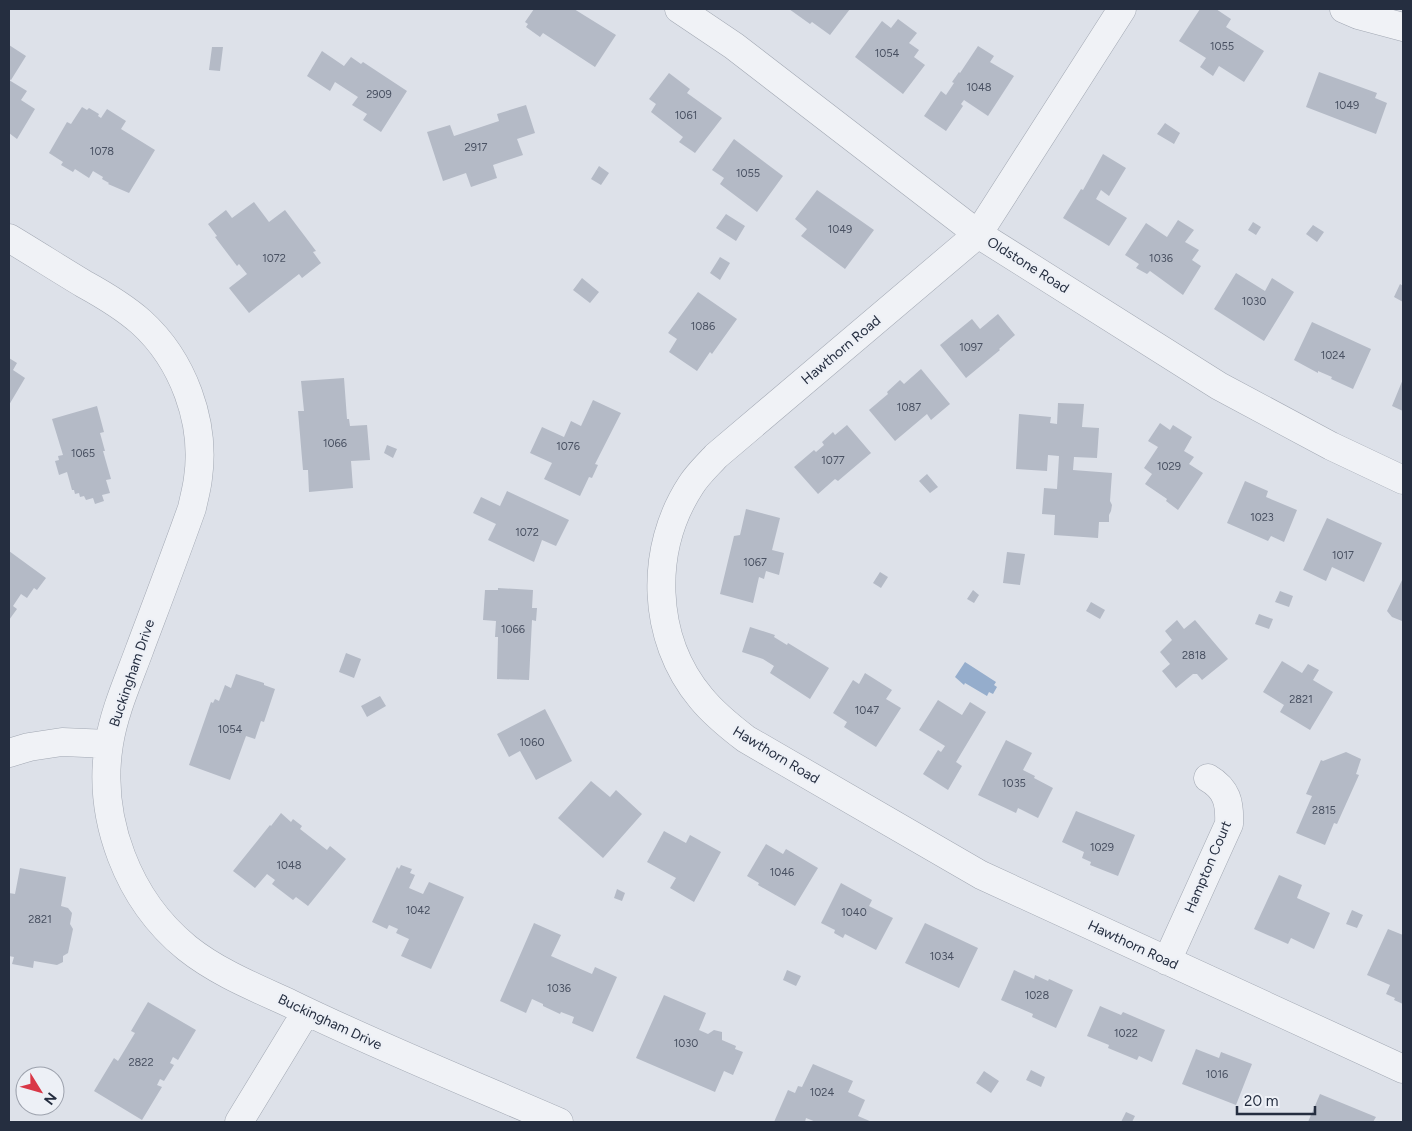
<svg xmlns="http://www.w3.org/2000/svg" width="1412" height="1131" font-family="Figtree,sans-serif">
	<rect width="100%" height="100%" fill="#dde1e9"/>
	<path fill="#95adcc" d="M965,662L996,682L994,685L997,687L993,694L989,692L987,696L965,683L964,685L955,677Z"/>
	<path fill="#b4bac6" d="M534,9H574L616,35L595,67L543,33L540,37L526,27L528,24L525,22Z
		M789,9H850L830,35L812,22L810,24Z
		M1200,9H1216L1231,19L1226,27L1264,51L1244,82L1219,66L1213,76L1200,67L1206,58L1179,41Z
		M898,19L917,33L909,43L919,50L914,57L925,65L903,94L855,57L882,21L891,28Z
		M9,45L26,56L11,80L9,79Z
		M978,46L994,56L990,62L1014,76L988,116L964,100L961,104L963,106L946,131L924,116L941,91L946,95L954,83L952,82L959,72L960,73Z
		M212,47H223L220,71L209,70Z
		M322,51L344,66L351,57L361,64L363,62L407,91L381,132L363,120L367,114L352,105L358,97L335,82L330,91L307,76Z
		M1319,72L1377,93L1375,98L1387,103L1376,134L1306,107Z
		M669,73L690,89L687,93L722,118L695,153L679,142L683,137L651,112L656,104L649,99Z
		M9,80L27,91L21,100L35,109L17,139L9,133Z
		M526,105L535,133L517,139L523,155L493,165L497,178L471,187L466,173L443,181L427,132L450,125L454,136L499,121L497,114Z
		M82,107L87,110L89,108L99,114L98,116L101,118L107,109L126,121L121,129L155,150L129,193L108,184L109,183L102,179L103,177L93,171L89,178L75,169L73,172L61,165L63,162L49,153L67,122L71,124Z
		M1165,123L1180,133L1174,144L1157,134Z
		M734,139L783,176L757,212L720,184L724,178L712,170Z
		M1103,154L1126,168L1109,196L1101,190L1096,199L1127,218L1109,246L1063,218L1081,189L1083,190Z
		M599,166L609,173L601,185L591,179Z
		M817,190L874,230L845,269L801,236L807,229L795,219Z
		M254,202L269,222L285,210L316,251L313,252L321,263L302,278L299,274L249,313L229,288L247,274L239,264L237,266L215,237L217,236L208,224L226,210L232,218Z
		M726,214L745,226L736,241L716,228Z
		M1178,220L1194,230L1185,242L1199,250L1192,260L1201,266L1183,295L1150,271L1147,274L1136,268L1139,264L1125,255L1146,223L1167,237Z
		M1253,222L1261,227L1256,235L1248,230Z
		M1313,225L1324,232L1317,242L1306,234Z
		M720,257L730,263L720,280L710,273Z
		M1236,273L1265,291L1272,278L1294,292L1264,341L1214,309Z
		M582,278L599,292L590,303L573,290Z
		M1400,284L1403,286V302L1394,297Z
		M698,292L737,319L712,354L710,352L697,371L669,352L677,339L668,333Z
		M998,314L1015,335L999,349L1000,350L966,378L940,345L972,319L980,329Z
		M1312,322L1371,349L1353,389L1331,379L1332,377L1318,371V373L1294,360Z
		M9,358L17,363L13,370L25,378L9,405Z
		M921,369L950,404L931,420L927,414L895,441L869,410L888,394L887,392L900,380L904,384Z
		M344,378L347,419H349L350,426L367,425L370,460L351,461L353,488L309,492L308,470H303L298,411H304L301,381Z
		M1403,379V411L1392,406Z
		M593,400L621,413L595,464L598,465L592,478L589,477L580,496L544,479L552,463L530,453L542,427L564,437L571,421L581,426Z
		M1058,403L1084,404L1082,427L1099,428L1097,458L1074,457L1073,470L1112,473L1110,501L1112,505L1111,511L1109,515V522H1099L1098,538L1054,535L1055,515L1042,514L1044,488L1057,489L1059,456L1048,455L1047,471L1016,469L1019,414L1051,417L1050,423L1057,424Z
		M97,406L104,432L100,433L105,451H103L111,479L106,480L110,493L102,495L104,501L95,504L93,498L86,500L84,496L80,497L79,493L75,494L74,490H72L67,472L59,475L55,461L59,460L58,456L63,455L52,419Z
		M1160,423L1170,430L1173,425L1192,437L1184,451L1194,457L1189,464L1203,473L1178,510L1166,501L1167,499L1145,484L1152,474L1144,468L1158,447L1148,441Z
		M847,425L871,453L838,481L835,479L818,494L794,467L814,450L816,452L824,445L822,442L833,432L835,435Z
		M387,445L397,449L393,458L384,453Z
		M927,474L938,487L930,493L919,481Z
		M1245,481L1268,491L1266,497L1297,510L1284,542L1271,536L1268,541L1227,523Z
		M507,491L569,520L556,546L542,540L534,562L488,540L496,524L473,513L481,497L500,506Z
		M746,509L780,518L772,550L784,553L779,575L766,571L764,579L759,577L753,603L720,594L734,536L740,535Z
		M1327,518L1382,543L1364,582L1332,567L1326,581L1303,570Z
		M9,551L46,578L37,590L34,588L27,598L21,594L13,606L17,609L9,620Z
		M1007,552L1025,554L1020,585L1003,583Z
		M880,572L888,577L881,588L873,583Z
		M1403,578V621H1402L1392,617L1387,611Z
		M498,588L533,590L532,608H537L536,621L532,620L529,680L497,679L498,637H495L496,621L483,620L485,590H498Z
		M973,590L979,595L974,603L967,599Z
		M1280,591L1293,596L1289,607L1275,602Z
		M1091,602L1105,610L1100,619L1086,611Z
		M1259,614L1273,619L1269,629L1255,624Z
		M1177,620L1184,629L1195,620L1228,659L1202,680L1197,674H1193L1176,688L1162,671L1170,664L1160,652L1172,640L1165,631Z
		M750,627L775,635L774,637L787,645L788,643L829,668L810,699L770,673L774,666L763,659L742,652Z
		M346,653L361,659L354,678L339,672Z
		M1282,661L1302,673L1308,664L1319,670L1313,680L1333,692L1310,730L1280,712L1284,705L1263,692Z
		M865,673L892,690L886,699L901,708L876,747L844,727L847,722L833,713L853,680L859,684Z
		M236,674L264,683V685L275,689L264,722L261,721L255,739L246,736L230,780L189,765L211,702L213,703L215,699L219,701L225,685L231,688Z
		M380,696L386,706L367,717L361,706Z
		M938,700L962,715L970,702L986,712L956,762L962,766L948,790L923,774L938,750L941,752L945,746L919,730Z
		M545,709L572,761L536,780L520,751L509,757L497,734Z
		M1006,740L1032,753L1023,770L1035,776L1034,778L1053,788L1038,818L1018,808L1016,813L978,795Z
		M1346,752L1361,759L1356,774L1359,775L1337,824L1334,823L1325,845L1296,833L1312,796L1306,794L1321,760L1323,761Z
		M591,781L610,797L616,790L642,814L603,858L558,818Z
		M1076,811L1135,835L1118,876L1090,865L1091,862L1082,858L1084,852L1062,842Z
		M281,813L291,822L293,819L302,826L300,829L327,850L330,846L346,859L308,906L296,897L293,900L272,884L275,880L267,874L255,888L233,871L270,825L271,826Z
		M664,831L686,843L690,835L721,852L694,902L670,888L676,878L647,862Z
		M766,844L783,854L786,849L818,868L795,906L758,885L759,883L747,876Z
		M401,865L412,869L410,873L415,875L409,888L423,894L429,882L464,897L431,969L401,956L409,939L396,933L398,929L389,925L387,929L372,922L397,867L399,869Z
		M20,868L66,877L61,906L68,908L72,913L70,924L73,929L68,953L63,956V962L57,965L34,961L33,968L12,964L14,957L9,956V893L15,894Z
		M1279,875L1302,885L1297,898L1330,913L1314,949L1291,938L1288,944L1254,929Z
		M841,883L872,900L869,906L893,918L876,950L845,934L843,938L834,933L835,930L821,923Z
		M617,889L625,893L622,901L614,898Z
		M1352,910L1363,915L1357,928L1346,924Z
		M534,923L561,935L551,956L592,974L595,967L617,977L593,1032L572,1023L574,1017L561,1012L560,1014L543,1006V1004L532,999L526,1013L500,1001Z
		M925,923L978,948L959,988L905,963Z
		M1388,929L1403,935V1004L1394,1000L1395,998L1386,994L1390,985L1367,975Z
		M787,970L801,976L796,986L783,980Z
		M1014,970L1034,979L1035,975L1048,981L1049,979L1073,990L1056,1028L1032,1017L1033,1014L1001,1000Z
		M664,995L706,1013L699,1030L708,1034L714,1030L722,1032V1040L736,1046L735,1049L743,1052L733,1075L724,1071L715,1092L636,1058Z
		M148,1002L196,1030L178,1060L173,1057L170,1063L174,1065L164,1081L160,1079L157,1085L162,1087L142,1120L94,1091L114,1058L118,1061L135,1033L131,1031Z
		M1100,1006L1121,1015L1123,1012L1165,1030L1152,1062L1139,1056L1137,1060L1108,1048L1109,1045L1087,1036Z
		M1196,1049L1219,1058L1221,1052L1252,1064L1236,1105L1182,1084Z
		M813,1064L853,1081L848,1092L865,1100L858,1116L872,1122H816L806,1118L805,1122H774L788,1090L795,1093L798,1086L802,1087Z
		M1031,1070L1045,1077L1041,1087L1026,1080Z
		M984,1071L999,1081L991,1093L976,1083Z
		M1320,1094L1376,1117L1373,1122H1308Z
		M1126,1112L1135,1116L1132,1122H1121Z"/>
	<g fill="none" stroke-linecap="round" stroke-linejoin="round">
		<defs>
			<path id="minor" d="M679,9L734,46L978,234L1219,386L1331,446L1403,480
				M1122,9L978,234L716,456C708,465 698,474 691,485C649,549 651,638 701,698C714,714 729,726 746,739L981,875L1403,1069
				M1344,9L1358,15L1403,27
				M9,238C34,253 59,269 84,284C104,295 124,307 141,322C183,360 206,422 198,478C197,488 194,498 192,508C175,556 157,603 139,651C128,681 114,712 109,744C97,819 128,900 187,948C217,972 254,987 289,1003C377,1046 469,1083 559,1122
				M9,753L29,747L62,742L109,744
				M1167,961L1229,824C1230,803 1227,789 1208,778
				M239,1122L306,1012"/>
		</defs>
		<use href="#minor" stroke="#a2a8b3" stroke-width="29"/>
		<use href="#minor" stroke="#f0f2f6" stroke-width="28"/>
	</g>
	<g text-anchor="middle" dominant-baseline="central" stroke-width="4" stroke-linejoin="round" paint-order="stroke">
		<g font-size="11" fill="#495162">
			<text x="1222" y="46">1055</text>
			<text x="887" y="53">1054</text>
			<text x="979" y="87">1048</text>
			<text x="379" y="94">2909</text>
			<text x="1347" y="105">1049</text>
			<text x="686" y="115">1061</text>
			<text x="476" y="147">2917</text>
			<text x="102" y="151">1078</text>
			<text x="748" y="173">1055</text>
			<text x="840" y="229">1049</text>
			<text x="274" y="258">1072</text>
			<text x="1161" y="258">1036</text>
			<text x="1254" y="301">1030</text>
			<text x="703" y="326">1086</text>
			<text x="971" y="347">1097</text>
			<text x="1333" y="355">1024</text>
			<text x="909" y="407">1087</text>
			<text x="335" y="443">1066</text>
			<text x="568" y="446">1076</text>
			<text x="83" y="453">1065</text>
			<text x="833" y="460">1077</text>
			<text x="1169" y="466">1029</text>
			<text x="1262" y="517">1023</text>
			<text x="527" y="532">1072</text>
			<text x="1343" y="555">1017</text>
			<text x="755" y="562">1067</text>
			<text x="513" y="629">1066</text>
			<text x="1194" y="655">2818</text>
			<text x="1301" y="699">2821</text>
			<text x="867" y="710">1047</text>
			<text x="230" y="729">1054</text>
			<text x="532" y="742">1060</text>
			<text x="1014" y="783">1035</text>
			<text x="1324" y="810">2815</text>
			<text x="1102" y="847">1029</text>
			<text x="289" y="865">1048</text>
			<text x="782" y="872">1046</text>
			<text x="418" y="910">1042</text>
			<text x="854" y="912">1040</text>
			<text x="40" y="919">2821</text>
			<text x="942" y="956">1034</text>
			<text x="559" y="988">1036</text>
			<text x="1037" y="995">1028</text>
			<text x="1126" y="1033">1022</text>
			<text x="686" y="1043">1030</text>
			<text x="141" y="1062">2822</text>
			<text x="1217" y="1074">1016</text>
			<text x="822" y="1092">1024</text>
		</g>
		<g font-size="14" fill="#252e40" stroke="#edf0f6">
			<text transform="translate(1028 265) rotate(32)">Oldstone Road</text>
			<text transform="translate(841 350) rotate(-40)">Hawthorn Road</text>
			<text transform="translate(132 673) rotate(-71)">Buckingham Drive</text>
			<text transform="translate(776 755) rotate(31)">Hawthorn Road</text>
			<text transform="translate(1208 867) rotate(-67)">Hampton Court</text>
			<text transform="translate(1133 945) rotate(25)">Hawthorn Road</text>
			<text transform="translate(330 1022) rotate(25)">Buckingham Drive</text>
		</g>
	</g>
	<rect width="1412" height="1131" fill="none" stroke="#252e40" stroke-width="20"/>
	<g transform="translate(40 1091) rotate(127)"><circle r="24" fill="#edf0f6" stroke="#9da2ad"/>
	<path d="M0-4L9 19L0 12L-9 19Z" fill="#d93747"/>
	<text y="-8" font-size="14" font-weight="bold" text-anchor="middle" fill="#252e40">N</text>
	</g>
	<path d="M1237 1106v8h78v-8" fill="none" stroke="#252e40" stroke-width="2.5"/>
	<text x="1244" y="1106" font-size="15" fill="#252e40" stroke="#edf0f6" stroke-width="4" paint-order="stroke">20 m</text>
</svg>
